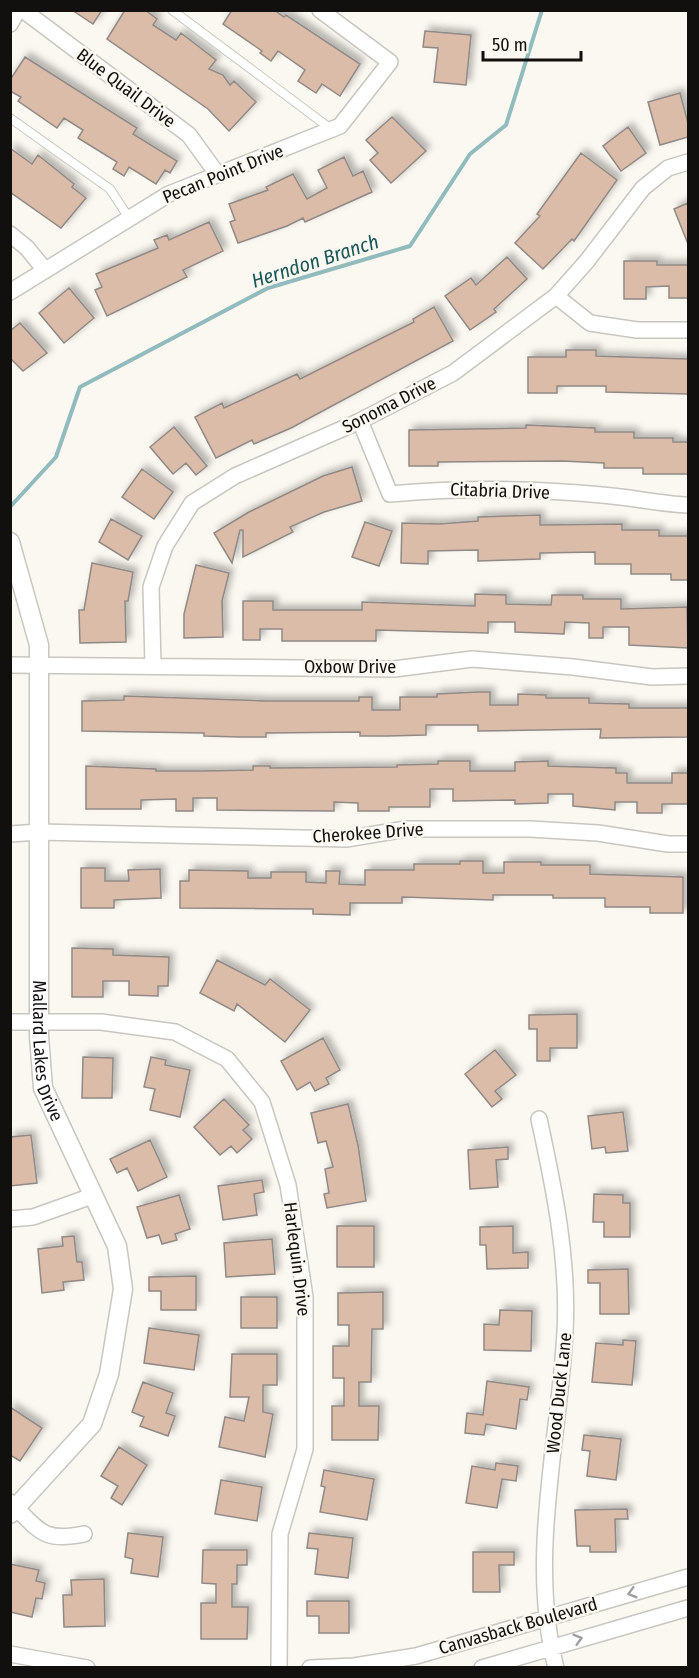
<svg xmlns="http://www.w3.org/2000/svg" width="699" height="1678" font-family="'Fira Sans Condensed',sans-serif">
	<defs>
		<filter id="shadow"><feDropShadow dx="4.5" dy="-4.5" stdDeviation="3" flood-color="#0004"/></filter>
	</defs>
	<rect width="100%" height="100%" fill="#fbf8f1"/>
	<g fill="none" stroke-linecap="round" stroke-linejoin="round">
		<path stroke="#91bbbc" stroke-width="4" d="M10,507L56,457L80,387L268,288L410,246L470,154L506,125L542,10"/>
	</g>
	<path fill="#dbbca9" stroke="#908986" stroke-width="1.5" filter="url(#shadow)" d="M72,10H102L93,24Z
		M125,10H145L157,19L153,25L176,40L181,33L216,60L209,69L223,75L230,85L234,81L256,102L229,131L208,109L107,39Z
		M232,10H274L284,17L286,15L360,64L340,96L322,84L316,93L298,81L305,70L278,51L271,61L260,53L262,51L223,24Z
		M425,31L471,35L466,85L434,82L438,48L423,47Z
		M25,57L137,128L133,134L177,161L170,173L165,170L156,184L129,167L124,176L113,169L117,162L78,138L83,130L64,118L57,128L18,101L21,97L10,91V80Z
		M680,93L688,123V137L660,145L648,102Z
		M392,117L426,151L391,183L370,160L378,153L366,140Z
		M628,127L646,153L621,171L603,146Z
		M10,148L32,164L38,155L74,184L72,187L86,198L61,228L10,192Z
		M581,153L617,180L574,241L572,239L543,269L515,243L540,216L537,214Z
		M344,157L353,176L363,171L372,192L305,222L303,218L287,226L238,243L230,222L235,220L229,204L268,190L266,187L293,174L307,199L327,188L318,170Z
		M688,203V244L674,209Z
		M209,222L223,251L183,270L187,277L107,316L95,290L102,287L96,274L158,248L154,240L167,235L169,240Z
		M507,257L527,279L494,309L496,312L470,330L445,296L471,278L476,285Z
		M624,261H657V265H688V298H669V286L646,287V299H624Z
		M69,288L94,318L64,343L39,313Z
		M434,307L453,341L291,428L254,444L252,440L216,458L195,417L222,403L224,408L297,374L300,379L414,322L413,319Z
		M20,323L47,353L23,371L10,358V331Z
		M566,350H596V356L688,359V394L606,392V386H557V393H528V357H566Z
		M526,425L595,428V432H634V438H673V442H688V474H643V468H604V463L562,461L438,462V466H409V430L526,428Z
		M174,427L207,466L196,475L186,463L173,474L150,447Z
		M352,467L362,501L324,512L290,527L293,532L243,557V530H240L232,563L214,533L249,512L323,476Z
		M142,469L173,492L154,519L122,497Z
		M540,515V525L622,524V530H659V536H688V580H671V574H631V564H595V552L540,553V559L478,561V550L428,551V564L401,563L402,523L439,524L478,521V517Z
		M111,519L142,536L128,560L99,542Z
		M365,522L392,531L379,566L352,557Z
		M92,563L133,572L128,601H125L126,642L80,643L79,610H84Z
		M196,565L229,573L222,601L223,637L184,638V614Z
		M475,594L506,595V604L551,605L552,595H583V599H621V609L687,607L688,648L629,645V627H603V638H589V623L565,622L564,634L515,632V622H488V633L376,630V641H282V629H260V640H243V601H273V610H362V602L475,606Z
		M478,692H490V705H518V694L546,695V698H589V703L629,704V708H688V737L600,738L601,729L478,731V725H426V735L388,736H360V732L266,733V737H240L204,736V733L82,731V701L124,700V696L266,701H359V697H372V710H400V697H437V694Z
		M438,761H470V771H515V762L548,761V766L616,768V773H627V783H672V773H688V804H662V813H637V802H615V810L573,806V794H548V803L515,804V800L453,801V789H430V807H389V811H358V803L334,802V811L217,810V798H193V811H176V799L141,800V809H86V766L156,769V771H202L253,770V766H270V768L397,767V765L438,764Z
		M460,861H483V873H504V862H541V865H590V874L683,877V913H650V907H605V898H553V895H493V900L402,897V903H350V915L313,914V909L180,908V881H189V870L248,871V878H271V872H306V882L326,883V871H340L339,884L365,885V870H414V864H460Z
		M81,868H105V881H129L128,870L160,869L161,898L114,900V908H81Z
		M72,948L113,949V955L169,957L168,986H158V996L129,995V981H103V997H72Z
		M217,960L265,985L270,979L310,1010L285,1042L237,1004L234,1011L200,993Z
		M577,1014V1048H550V1061H537V1029H529V1015Z
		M323,1038L340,1070L326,1078L329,1084L315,1091L310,1082L297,1090L281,1061Z
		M495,1050L516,1075L495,1091L502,1099L492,1107L465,1074Z
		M83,1057L113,1058L112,1098H82Z
		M151,1057L166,1060L165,1065L190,1070L180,1117L150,1110L155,1089L144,1087Z
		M224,1099L249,1125L243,1130L252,1139L237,1153L231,1146L220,1155L194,1127Z
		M348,1104L358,1145L366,1201L327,1208L324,1194L329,1193L325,1169L333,1167L326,1141L318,1143L311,1113Z
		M623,1112L628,1151L606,1153L605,1147L592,1149L588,1116Z
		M31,1135L37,1183L10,1186V1137Z
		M150,1140L167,1177L138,1191L127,1168L117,1173L110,1159Z
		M508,1147V1159L496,1160L498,1187L470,1189L468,1150Z
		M262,1180L264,1192L254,1194L257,1215L223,1220L218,1186Z
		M594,1194L623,1195V1203H630V1237H604V1222H593Z
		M179,1195L190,1229L175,1234L177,1240L162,1244L159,1235L147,1238L137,1207Z
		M337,1226H374V1267H337Z
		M513,1226V1253L528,1252V1268L487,1269L486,1245H480V1227Z
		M74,1236L77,1262H82L84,1280L63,1282L64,1290L42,1293L38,1249L63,1246L62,1237Z
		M272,1239L275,1274L226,1277L224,1243Z
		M628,1269L629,1314H600V1283H588V1270Z
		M196,1276V1310H161V1291H149V1277Z
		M383,1292V1329H372L371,1382H359V1406H379L378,1440H332V1406H344V1378H333V1346H349V1325H338V1293Z
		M241,1297H277V1328H241Z
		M500,1310L532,1311L531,1351L484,1350V1324L499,1325Z
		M149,1328L199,1335L194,1370L144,1363Z
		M623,1340L636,1341L632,1385L592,1382L596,1343L623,1345Z
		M232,1354H277V1385H263V1412L273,1414L265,1457L219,1447L225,1417L244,1421L249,1397H230Z
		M487,1381L529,1387L527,1400L520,1399L516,1429L486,1424L484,1435L465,1433L467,1413L483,1415Z
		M143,1382L173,1393L166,1413L175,1416L168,1436L140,1426L144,1417L132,1412Z
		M10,1407L42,1428L20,1461L10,1455Z
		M584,1435L621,1439L616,1480L587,1476L590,1451L582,1450Z
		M119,1447L147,1465L122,1505L111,1498L118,1486L101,1476Z
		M496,1463L518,1466L516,1481L502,1479L497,1508L466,1503L472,1466L495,1470Z
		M324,1470L374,1479L367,1520L320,1512L325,1487L321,1486Z
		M221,1480L262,1487L257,1521L215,1514Z
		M627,1509L628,1519H615L616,1552H590V1546H577L575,1510Z
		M128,1533L163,1537L158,1577L131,1573L133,1559L125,1557Z
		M309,1533L353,1538L348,1578L315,1574L318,1549L307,1548Z
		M203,1550H247V1565H237V1584H232V1607H248L247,1639H201V1603H216V1584L202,1583Z
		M473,1552H514V1565H499L500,1592H473Z
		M10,1564L39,1570L36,1581L45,1583L42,1599L36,1598L32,1617L10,1612Z
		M104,1579L105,1626L64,1627L63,1595H72L71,1580Z
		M307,1601H349V1633H319V1616H307Z"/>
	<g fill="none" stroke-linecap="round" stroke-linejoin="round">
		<defs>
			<path id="service" d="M172,10L331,129
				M10,118L110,189L129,218"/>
			<path id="minor" d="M23,10L189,135L218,175
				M10,24L18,10
				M10,234L27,248L45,270
				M10,292L169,194L340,126L390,62L320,10
				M556,296L590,323L637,330H688
				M360,421L390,494C460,488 532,488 602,495C631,497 659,504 688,505
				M10,665L394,669L472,659L573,667L652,677L688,676
				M153,665L151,587L165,546L192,503L235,476L360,421L453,373L556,296L587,261L643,188L668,168L688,162
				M10,834L39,832L346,839L406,829H530L598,833L668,844H688
				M10,1022H101L175,1032L227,1059L262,1102L288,1185L305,1297V1449L280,1534L279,1668
				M539,1119C554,1188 569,1260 565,1332C559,1443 528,1557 556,1668
				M10,1219L33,1217L92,1196
				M10,1502C39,1529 41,1543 84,1534
				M10,1654L87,1668
				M310,1668L354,1666L416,1656L688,1577
				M482,1668L688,1608"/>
			<g id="tertiary">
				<path id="s1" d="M10,542L39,645V1036L43,1088L117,1246L123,1289L109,1374L92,1424L10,1514"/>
			</g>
		</defs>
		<use href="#service" stroke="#c8c6bf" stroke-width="10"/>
		<use href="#minor" stroke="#c8c6bf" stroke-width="18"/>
		<use href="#tertiary" stroke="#c8c6bf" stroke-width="21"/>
		<use href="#service" stroke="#fff" stroke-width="8"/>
		<use href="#minor" stroke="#fff" stroke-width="15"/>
		<use href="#tertiary" stroke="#fff" stroke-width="18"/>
	</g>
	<defs><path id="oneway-chevron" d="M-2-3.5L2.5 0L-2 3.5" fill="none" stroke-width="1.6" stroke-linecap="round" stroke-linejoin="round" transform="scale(1.5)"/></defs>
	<g stroke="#a09f9f">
		<use href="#oneway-chevron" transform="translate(632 1593) rotate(164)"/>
		<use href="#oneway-chevron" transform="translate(578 1639) rotate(-16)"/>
	</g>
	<g text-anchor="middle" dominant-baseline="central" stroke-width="5" stroke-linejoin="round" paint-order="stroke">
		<g font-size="18" fill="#11100e" stroke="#fbf8f1">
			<text transform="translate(126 88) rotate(37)">Blue Quail Drive</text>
			<text transform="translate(223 174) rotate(-22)">Pecan Point Drive</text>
			<text transform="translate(389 405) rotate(-27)">Sonoma Drive</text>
			<text transform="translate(500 491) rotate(2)">Citabria Drive</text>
			<text x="350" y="667">Oxbow Drive</text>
			<text transform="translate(368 833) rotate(-4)">Cherokee Drive</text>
			<text stroke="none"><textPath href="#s1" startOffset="514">Mallard Lakes Drive</textPath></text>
			<text transform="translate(297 1259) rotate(83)">Harlequin Drive</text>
			<text transform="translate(559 1393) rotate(-84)">Wood Duck Lane</text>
			<text transform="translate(518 1626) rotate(-16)">Canvasback Boulevard</text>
		</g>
		<g font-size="20" font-style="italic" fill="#1b5657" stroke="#fbf8f1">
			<text transform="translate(315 261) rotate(-18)">Herndon Branch</text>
		</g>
	</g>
	<rect width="699" height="1678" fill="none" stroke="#11100e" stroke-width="24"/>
	<path d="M483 51v9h98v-9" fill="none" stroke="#11100e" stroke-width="3"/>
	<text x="492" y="51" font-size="18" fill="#11100e" stroke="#fbf8f1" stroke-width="4.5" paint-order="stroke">50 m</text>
</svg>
